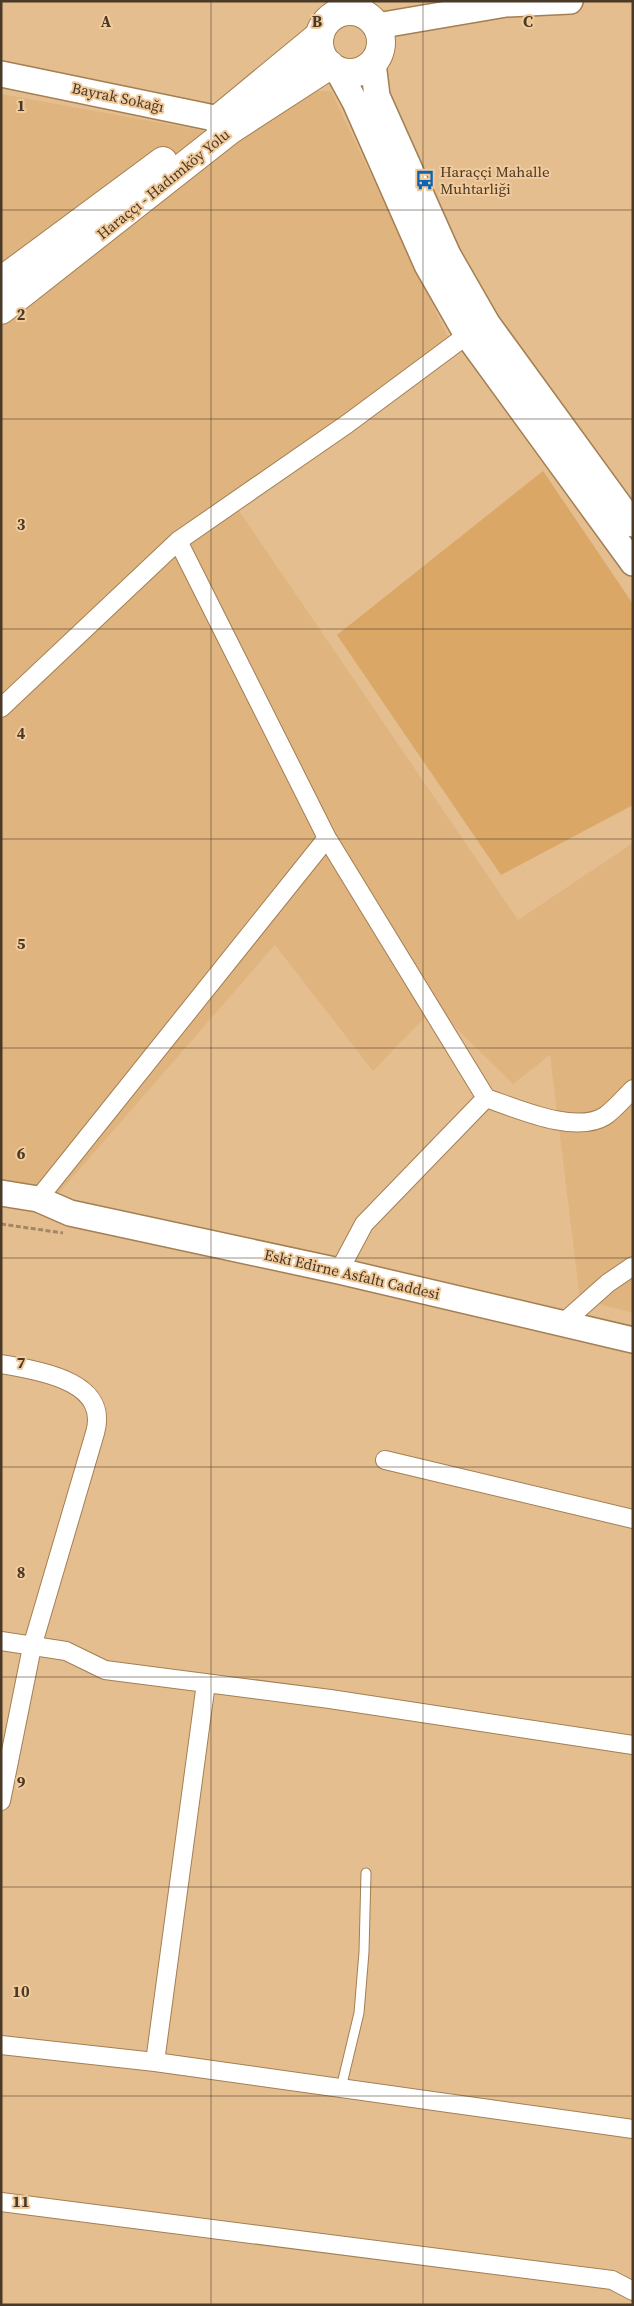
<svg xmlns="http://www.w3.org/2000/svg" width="634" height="2306" font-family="'Source Serif 4',serif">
	<rect width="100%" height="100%" fill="#e5be90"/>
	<path fill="#dfb47f" d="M305,91H331L448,337L231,499L518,920L633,843V1313L580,1299L550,1055L513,1084L435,1007L373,1071L275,945L51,1202L1,1191V94L244,138Z"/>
	<path fill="#daa766" d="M543,471L633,604V805L501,875L337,635Z"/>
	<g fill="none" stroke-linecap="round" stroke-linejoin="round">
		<defs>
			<path id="lane" d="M341,2088L359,2013L364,1952L366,1873"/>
			<path id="street" d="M178,541L327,838L486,1098L364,1224L339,1271
				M1,708L178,541L347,424L467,335
				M486,1098C516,1108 575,1135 605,1116C615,1109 624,1098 633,1089
				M38,1199L327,838
				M563,1323L608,1283L633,1266
				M1,1364C38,1371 110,1380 95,1433L32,1647L1,1801
				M385,1460L633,1519
				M1,1641L66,1651L105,1670L330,1699L633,1745
				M1,2045L155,2062L633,2129
				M155,2062L206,1683
				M1,2202L612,2280L633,2291"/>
			<path id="secondary" d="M355,11L360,1
				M377,26L506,4L570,1
				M373,63L377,96L448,255L487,323L633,524
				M337,69L355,102L427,265L467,335L633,563
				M1,74L219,119L230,130
				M1,1193L38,1199L70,1213L339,1271L633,1340"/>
			<path id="primary" d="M319 42a31 31 0 1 1 62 0a31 31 0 1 1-62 0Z
				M217,120L320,35
				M1,281L163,161
				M1,310L230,130L330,65"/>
		</defs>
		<use href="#lane" stroke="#a37f52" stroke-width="11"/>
		<use href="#street" stroke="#a37f52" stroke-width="20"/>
		<use href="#secondary" stroke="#a37f52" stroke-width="28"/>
		<use href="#primary" stroke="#a37f52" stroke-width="30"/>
		<path stroke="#a38663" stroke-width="3" stroke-dasharray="5 2.5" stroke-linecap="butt" d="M1,1224L63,1233"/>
		<use href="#lane" stroke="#fff" stroke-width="9"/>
		<use href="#street" stroke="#fff" stroke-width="18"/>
		<use href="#secondary" stroke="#fff" stroke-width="25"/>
		<use href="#primary" stroke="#fff" stroke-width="28"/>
	</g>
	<path fill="none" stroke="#493926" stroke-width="1" stroke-opacity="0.55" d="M211,1V2305M423,1V2305M1,210H633M1,419H633M1,629H633M1,839H633M1,1048H633M1,1258H633M1,1467H633M1,1677H633M1,1887H633M1,2096H633"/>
	<defs>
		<symbol id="bus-bare" viewBox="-9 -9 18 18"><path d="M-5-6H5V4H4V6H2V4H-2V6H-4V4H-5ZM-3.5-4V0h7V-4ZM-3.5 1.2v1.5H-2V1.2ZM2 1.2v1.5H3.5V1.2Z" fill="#0c64b2" stroke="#f2cb9c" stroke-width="2.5" paint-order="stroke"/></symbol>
	</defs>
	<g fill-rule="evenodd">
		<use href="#bus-bare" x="411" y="166" width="28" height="28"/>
	</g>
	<g text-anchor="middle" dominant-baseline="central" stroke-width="4" stroke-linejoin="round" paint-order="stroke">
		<g font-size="15" fill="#493926" stroke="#f2cb9c">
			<text transform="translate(118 97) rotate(12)">Bayrak Sokağı</text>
			<text transform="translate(163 184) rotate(-39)">Haraççı - Hadımköy Yolu</text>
			<text transform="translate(352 1274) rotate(13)">Eski Edirne Asfaltı Caddesi</text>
		</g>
		<g font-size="15" fill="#493926" stroke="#f2cb9c" text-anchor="start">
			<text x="440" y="171">Haraççi Mahalle<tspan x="440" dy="17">Muhtarliği</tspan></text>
		</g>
	</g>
	<g font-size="16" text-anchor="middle" font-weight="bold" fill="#493926" stroke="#f2cb9c" stroke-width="4" stroke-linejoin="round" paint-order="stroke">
		<text x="106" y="27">A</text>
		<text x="317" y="27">B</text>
		<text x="528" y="27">C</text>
		<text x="21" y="111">1</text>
		<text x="21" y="320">2</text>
		<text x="21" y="530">3</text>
		<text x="21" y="739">4</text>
		<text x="21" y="949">5</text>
		<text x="21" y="1159">6</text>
		<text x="21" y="1368">7</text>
		<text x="21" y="1578">8</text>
		<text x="21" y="1788">9</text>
		<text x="21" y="1997">10</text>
		<text x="21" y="2207">11</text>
	</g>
	<rect width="634" height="2306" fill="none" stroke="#493926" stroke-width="5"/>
</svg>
